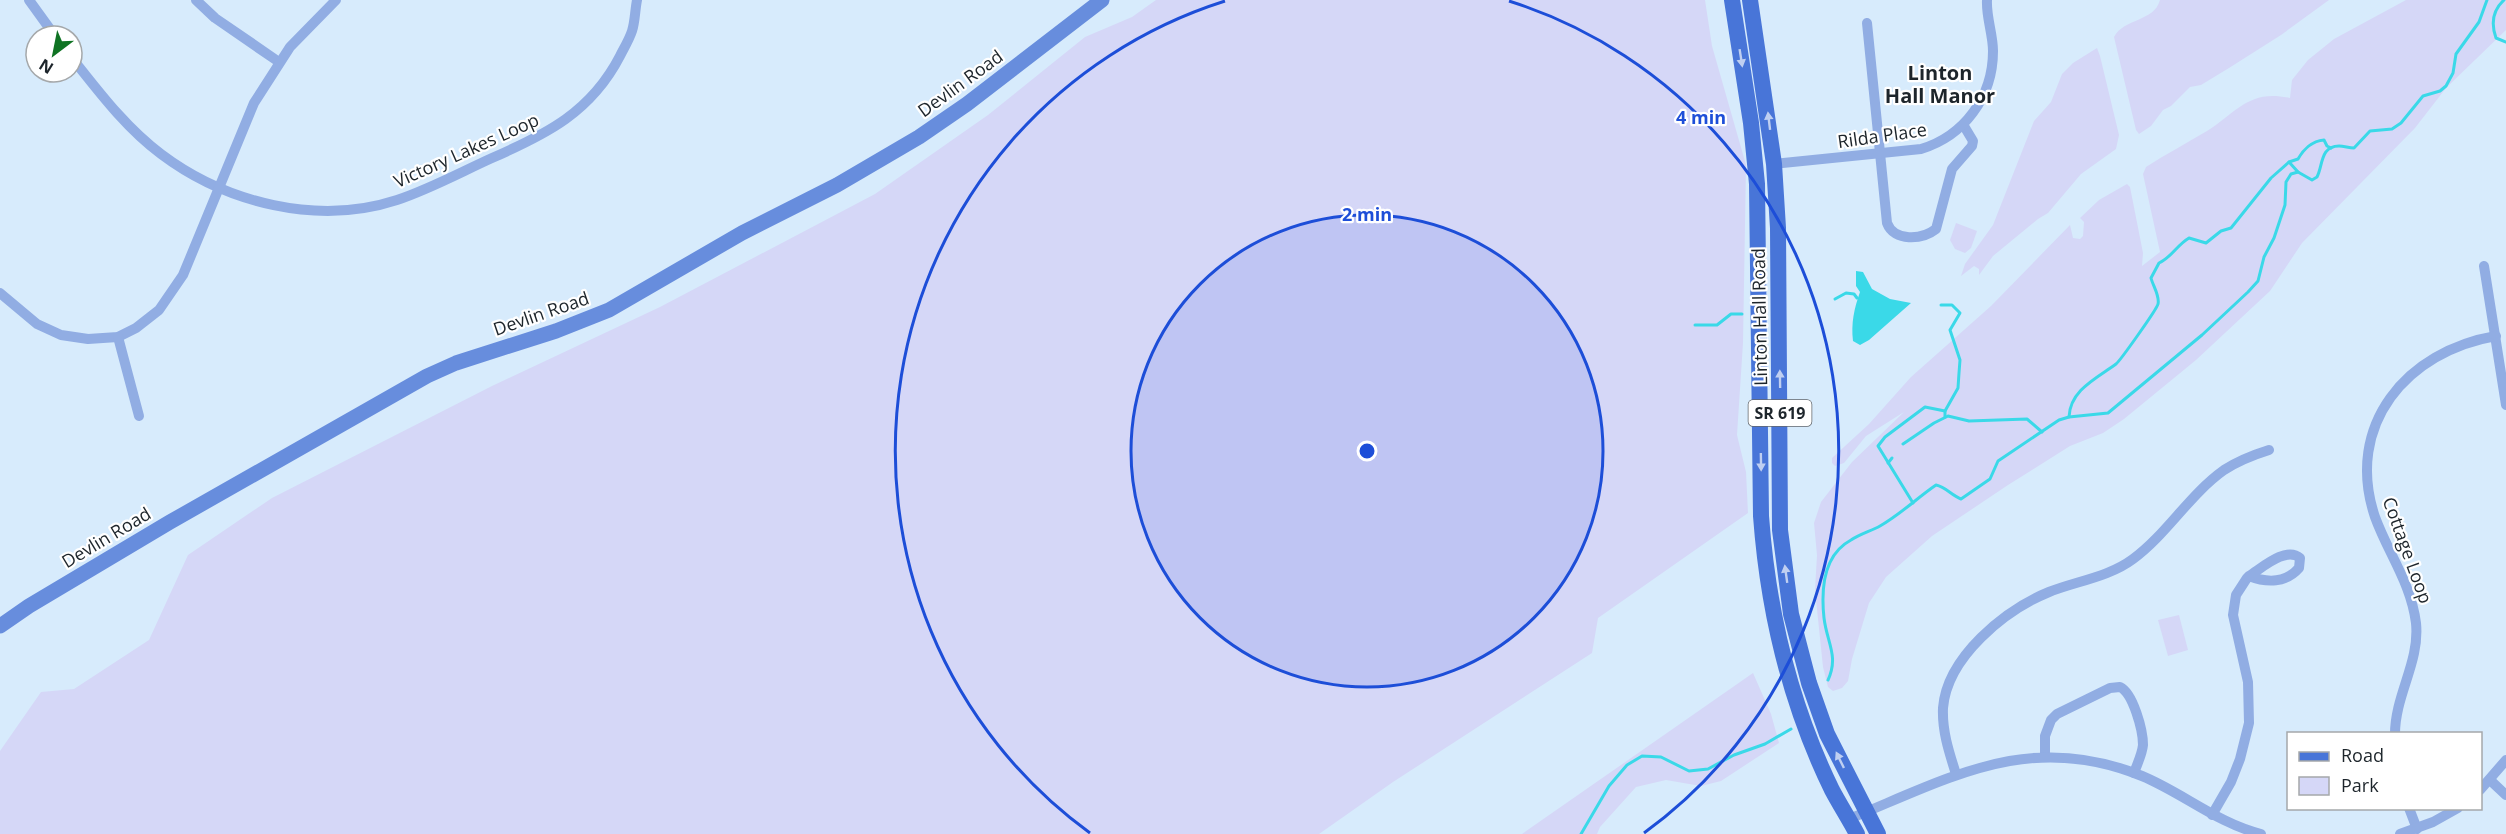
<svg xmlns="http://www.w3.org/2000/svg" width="2506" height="834" viewBox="0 0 2506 834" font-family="'Open Sans',sans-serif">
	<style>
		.green { fill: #d5d7f7 }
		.water { fill: #3ad9e8 }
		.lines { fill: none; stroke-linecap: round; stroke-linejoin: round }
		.stream { stroke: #3ad9e8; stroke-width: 3 }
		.street { stroke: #91ade3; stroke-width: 10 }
		.secondary { stroke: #678ddd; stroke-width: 15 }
		.primary { stroke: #4875d8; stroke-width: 16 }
		.oneway { fill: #bfcff1 }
		.ring { fill: none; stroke: #1d4ed8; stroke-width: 3 }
		.labels { text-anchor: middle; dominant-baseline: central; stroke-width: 4.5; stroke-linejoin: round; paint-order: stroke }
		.shield { fill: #fff; stroke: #61666b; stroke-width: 1.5 }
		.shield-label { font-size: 16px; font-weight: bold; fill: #1d252b }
		.street-label { font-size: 18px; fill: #1d252b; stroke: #fff }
		.neighbourhood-label { font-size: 20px; font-weight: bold; fill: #1d252b; stroke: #fff }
		.centre { fill: #1d4ed8; stroke: #fff; stroke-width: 3 }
		.ring-label { font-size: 18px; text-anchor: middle; font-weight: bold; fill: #1d4ed8; stroke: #fff; stroke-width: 4.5; stroke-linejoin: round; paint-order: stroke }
	</style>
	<rect width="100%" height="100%" fill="#d7ebfc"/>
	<g class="green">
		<polygon points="1156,0 1705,0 1712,46 1746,165 1743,343 1737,435 1746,472 1748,513 1598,618 1592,653 1393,782 1319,834 0,834 0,751 41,692 74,689 149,640 188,555 272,498 492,386 660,307 875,194 988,115 1085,37 1132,17"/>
		<path d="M2160 0H2329L2281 35 2229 68 2201 85 2190 87 2171 106 2163 110 2151 126 2139 134 2136 130 2114 37C2124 18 2154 22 2160 0Z"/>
		<path d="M2406 0H2506V30L2446 88 2415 128 2302 243 2270 291 2196 360 2124 419 2103 433 2070 446 2008 485 1932 536 1886 577 1869 603 1852 659 1848 681 1842 688 1833 691 1828 687 1823 667 1815 590 1817 555 1814 523 1821 502 1852 462 1904 412 1866 436 1844 463 1835 466 1832 463V458L1869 424 1911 377 1991 306 2070 225 2073 238 2080 239 2083 236 2084 222 2080 218 2099 200 2127 184 2130 187 2143 253 2142 266 2160 252 2143 174 2146 167C2166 154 2187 143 2207 131 2237 112 2249 89 2290 98L2292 80 2308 60 2334 39Z"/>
		<polygon points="2097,48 2100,56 2119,135 2116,149 2081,174 2048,213 2038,219 1993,256 1979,275 1979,269 1974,266 1961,276 1965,264 1993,225 2034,121 2051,102 2062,74 2073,63"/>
		<polygon points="1956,223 1977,231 1971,248 1965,253 1955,249 1950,240"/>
		<polygon points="2179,615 2188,650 2168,656 2158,620"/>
		<polygon points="1753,673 1771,714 1779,743 1721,781 1701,786 1666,780 1636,787 1600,827 1597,834 1522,834"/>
	</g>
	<path class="water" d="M1856 271 1863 272 1872 289 1890 299 1911 303 1869 340 1860 345 1853 341C1851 323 1854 309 1860 292L1856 286Z"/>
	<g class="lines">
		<g class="stream">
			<path d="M2504 0C2492 11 2491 24 2496 38L2506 42"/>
			<path d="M2289 162 2298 159C2303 150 2312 141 2324 140L2327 146 2331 148"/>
			<polyline points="1835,299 1846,293 1854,294 1857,298"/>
			<polyline points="1941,305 1952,305 1960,313 1950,330 1960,360 1959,373 1958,388 1945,411 1945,417"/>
			<polyline points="1695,325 1717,325 1731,314 1742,314"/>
			<path d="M2069 417C2070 390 2097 378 2116 364 2120 361 2157 309 2158 304 2160 296 2153 286 2151 278L2159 263C2172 257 2177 245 2189 238L2206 243 2221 231 2231 228 2271 178 2289 162 2298 172"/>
			<polyline points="1903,444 1934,423 1948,416 1969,421 2027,419 2042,432"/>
			<polyline points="1888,463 1892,458"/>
			<polyline points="1913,503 1878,446 1885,437 1925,407 1945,411"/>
			<path d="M1828 680C1839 656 1827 643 1824 618 1821 590 1823 555 1851 540 1860 534 1871 531 1880 526 1901 514 1917 498 1936 485 1946 487 1951 495 1961 499L1990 479 1998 461 2059 420 2069 417 2108 413 2202 335 2248 292 2258 281 2264 257 2274 238 2285 205 2286 182 2291 174 2298 172 2312 180 2317 177C2323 166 2320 146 2339 146 2344 146 2349 148 2354 148L2370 131 2392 129 2401 123 2423 96 2440 91 2446 86 2453 73 2456 54 2479 22 2487 0"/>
			<polyline points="1581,834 1609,786 1627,765 1642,756 1661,757 1689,771 1708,769 1734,755 1765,744 1791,729"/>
		</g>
		<g class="street">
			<polyline points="29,0 55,36"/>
			<polyline points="196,0 215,18 279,62"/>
			<path d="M1867 23 1887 223C1894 242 1922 240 1936 229L1952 169 1972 146 1973 141 1964 126"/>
			<path d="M72 58C99 92 126 128 161 154 226 203 318 226 397 200 430 189 461 172 492 158 547 134 591 112 620 56 624 48 629 40 632 31 635 22 635 10 637 0"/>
			<path d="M1774 164 1921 149C1964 136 1993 97 1993 51 1993 34 1986 17 1987 0"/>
			<polyline points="2484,266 2506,405"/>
			<polyline points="0,293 37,324 61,335 88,339 118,337 136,328 159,310 183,275 254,103 290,47 336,0"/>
			<polyline points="118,337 139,416"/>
			<path d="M2395 734C2395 695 2420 662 2416 623 2411 583 2388 553 2375 517 2344 425 2407 351 2496 336"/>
			<path d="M2045 757V736L2051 720 2057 714 2110 688 2120 687C2133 693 2143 730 2143 745 2142 755 2137 764 2134 773"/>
			<path d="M1956 774C1949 752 1942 731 1943 708 1947 657 2005 610 2049 592 2077 581 2109 577 2133 559 2167 534 2189 495 2224 470 2238 461 2253 455 2269 450"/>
			<polyline points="2490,780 2506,795"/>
			<polyline points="2480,790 2506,760"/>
			<polyline points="2409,808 2417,829"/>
			<path d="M2212 815 2231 782 2240 759 2249 723 2248 682 2233 615 2236 595 2247 578 2249 576C2262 568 2286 546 2300 558L2299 568C2286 583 2267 583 2249 576"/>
			<path d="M1849 819C1950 778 2030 730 2142 776 2183 793 2217 823 2261 834"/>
			<polyline points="2400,834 2433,822 2458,808"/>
		</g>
		<polyline class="secondary" points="0,626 29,606 170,522 427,376 456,363 556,331 609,310 742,233 837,185 919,137 967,104 1102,0"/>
		<g class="primary">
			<path d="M1732 0 1751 123 1757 184 1761 516C1768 611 1790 704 1832 790 1840 805 1849 819 1857 834"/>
			<polyline points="1750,0 1774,164 1778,228 1780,530 1791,614 1809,683 1827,734 1878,834"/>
		</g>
	</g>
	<defs><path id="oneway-solid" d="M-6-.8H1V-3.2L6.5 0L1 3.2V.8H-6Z" transform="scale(1.5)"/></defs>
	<g class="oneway">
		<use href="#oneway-solid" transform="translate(1741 58) rotate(81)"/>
		<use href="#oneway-solid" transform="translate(1769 121) rotate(-97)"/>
		<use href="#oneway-solid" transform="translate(1780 379) rotate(-91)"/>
		<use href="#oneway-solid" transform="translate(1761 462) rotate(89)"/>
		<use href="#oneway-solid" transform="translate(1786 574) rotate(-98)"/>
		<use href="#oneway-solid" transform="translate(1840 760) rotate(-116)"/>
	</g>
	<circle cx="1367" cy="451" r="236" fill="#1d4ed8" fill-opacity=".12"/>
	<g class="ring">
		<circle cx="1367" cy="451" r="236"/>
		<path d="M1090 833A472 472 0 0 1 1225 1M1509 1A472 472 0 0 1 1644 833"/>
	</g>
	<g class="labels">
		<rect class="shield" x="1748.5" y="400" width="63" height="26" rx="4.5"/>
		<g class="shield-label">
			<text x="1780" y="413">SR 619</text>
		</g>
		<g class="street-label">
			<text transform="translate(960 83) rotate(-36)">Devlin Road</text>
			<text transform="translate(1882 135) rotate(-8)">Rilda Place</text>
			<text transform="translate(466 150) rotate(-24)">Victory Lakes Loop</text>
			<text transform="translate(541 313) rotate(-19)">Devlin Road</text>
			<text transform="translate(1759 317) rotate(-91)">Linton Hall Road</text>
			<text transform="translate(106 537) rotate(-31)">Devlin Road</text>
			<text transform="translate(2408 550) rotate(70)">Cottage Loop</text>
		</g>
		<g class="neighbourhood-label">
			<text x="1940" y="72">Linton<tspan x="1940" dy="23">Hall Manor</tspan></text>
		</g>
	</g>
	<circle cx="1367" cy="451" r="9" class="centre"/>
	<g class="ring-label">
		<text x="1701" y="124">4 min</text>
		<text x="1367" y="221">2 min</text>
	</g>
	<rect x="2287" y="732" width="195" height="78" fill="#ffffff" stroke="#a5a8aa" stroke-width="1.5"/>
	<rect x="2299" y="752" width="30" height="9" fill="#4875d8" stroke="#a5a8aa" stroke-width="1.5"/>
	<text x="2341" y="762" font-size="18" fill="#1d252b">Road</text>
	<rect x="2299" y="777" width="30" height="18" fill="#d5d7f7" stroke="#a5a8aa" stroke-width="1.5"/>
	<text x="2341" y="792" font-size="18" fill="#1d252b">Park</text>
	<g transform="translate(54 54) rotate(212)"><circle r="28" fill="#ffffff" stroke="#a5a8aa" stroke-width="1.5"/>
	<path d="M0-4.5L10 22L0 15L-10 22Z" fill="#0f7323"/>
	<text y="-9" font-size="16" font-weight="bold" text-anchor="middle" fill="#1d252b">N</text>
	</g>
</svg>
